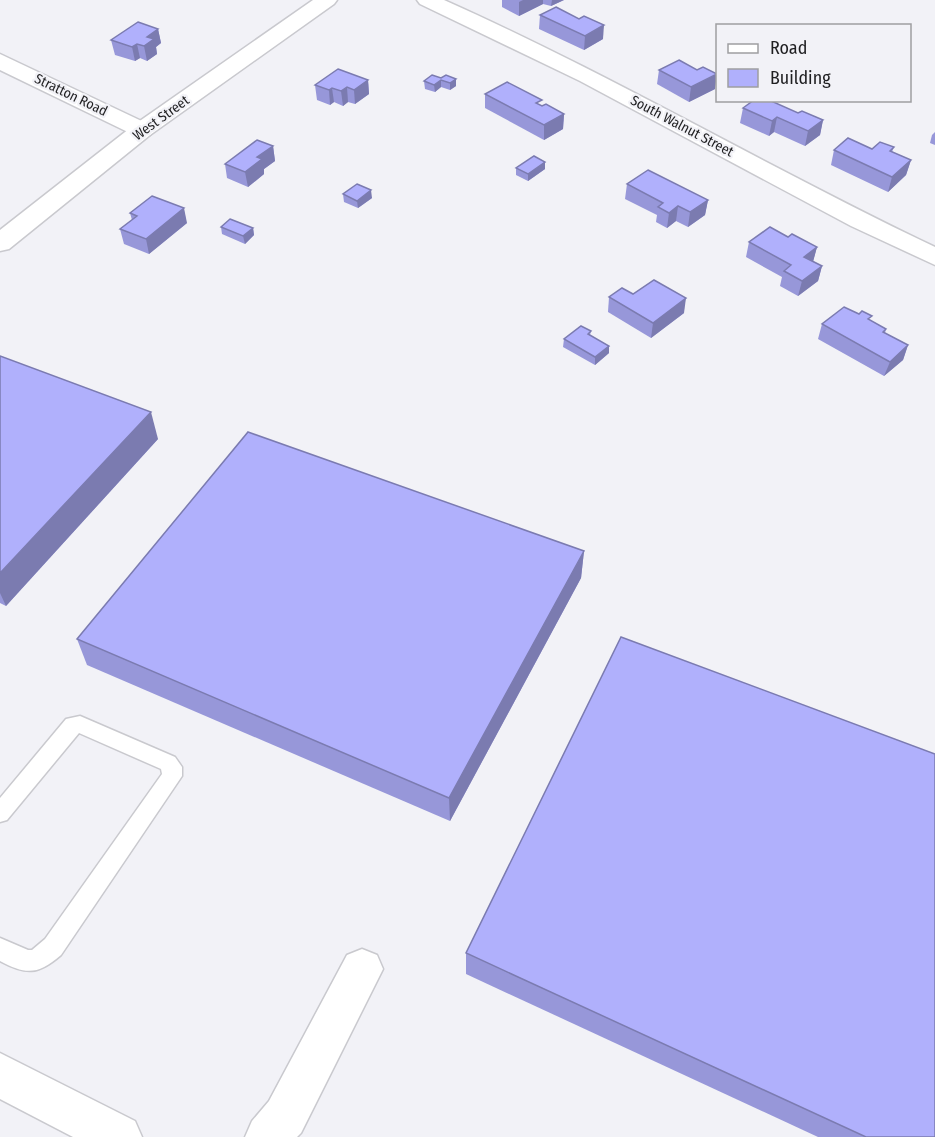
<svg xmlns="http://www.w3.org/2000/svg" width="935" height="1137" viewBox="0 0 935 1137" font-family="'Fira Sans Condensed',sans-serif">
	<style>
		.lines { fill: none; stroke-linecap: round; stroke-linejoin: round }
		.lane-casing { stroke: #c9c9ce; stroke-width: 3 }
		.street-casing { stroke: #c9c9ce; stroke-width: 3 }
		.secondary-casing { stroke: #c9c9ce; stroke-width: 3 }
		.lane { fill: #fff; fill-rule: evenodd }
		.street { fill: #fff; fill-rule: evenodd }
		.secondary { fill: #fff; fill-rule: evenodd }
		.wall { fill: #9797d9 }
		.shaded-wall { fill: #7b7bb0 }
		.building { fill: #b0b0fc; stroke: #7b7bb0; stroke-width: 1.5 }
		.labels { text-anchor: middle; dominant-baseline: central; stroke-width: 4.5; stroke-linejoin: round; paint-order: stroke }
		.far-street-label { font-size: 14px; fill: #1f1f21; stroke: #f2f2f7 }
	</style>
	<rect width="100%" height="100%" fill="#f2f2f7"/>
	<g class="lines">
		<defs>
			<path id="lane" d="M80 716 175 757 182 767V776L61 955C38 975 26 975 0 961V938L28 950H32L45 939 162 774 161 769 79 733 7 820 0 822V798L66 719Z"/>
			<g id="street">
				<path d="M417 0H444C612 75 769 168 935 247V265L851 226 580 81 420 4Z"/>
				<polygon points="0,54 150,125 154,130 150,135 142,137 134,135 0,70"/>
				<polygon points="362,949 377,955 383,969 301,1133 297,1137 245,1137 252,1121 269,1101 347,955"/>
				<polygon points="0,1053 135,1121 142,1137 73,1137 0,1099"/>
			</g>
			<polygon id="secondary" points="313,0 337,0 334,4 150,135 9,249 0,251 0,230 134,125"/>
		</defs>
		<use href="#lane" class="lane-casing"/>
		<use href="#street" class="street-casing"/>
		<use href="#secondary" class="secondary-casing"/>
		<use href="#lane" class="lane"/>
		<use href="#street" class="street"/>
		<use href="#secondary" class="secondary"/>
	</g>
	<g class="wall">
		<polygon points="502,0 564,0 551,6 543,4 519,16 502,7"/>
		<polygon points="540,15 603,39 584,50 539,29"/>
		<polygon points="158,29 161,43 156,47 157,54 147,61 140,58 135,61 115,55 111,40"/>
		<polygon points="659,70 715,89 689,102 657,84"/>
		<polygon points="441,78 456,79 456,86 450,90 441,87 435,92 425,89 424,81"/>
		<polygon points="368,80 369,94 355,104 348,102 343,106 334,102 330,105 317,100 315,85"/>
		<polygon points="485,94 542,106 564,114 563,129 544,140 485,108"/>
		<polygon points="743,108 798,113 823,120 820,135 805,146 774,132 769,136 740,123"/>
		<polygon points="935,132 935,145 930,143 932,135"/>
		<polygon points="273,146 275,161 264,169 264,174 248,187 227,178 225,164"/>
		<polygon points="894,147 892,152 911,160 906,175 888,192 831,165 834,150"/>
		<polygon points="516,168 545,169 528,181 516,175"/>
		<polygon points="627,184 708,200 705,215 688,227 676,221 667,228 656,222 657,215 625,199"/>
		<polygon points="343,194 372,198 358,208 344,202"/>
		<polygon points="130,213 187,223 149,254 124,244 120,229 132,220"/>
		<polygon points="221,227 253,228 254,235 245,244 222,234"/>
		<polygon points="788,237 817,247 813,261 822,266 818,281 798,296 780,286 782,277 746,257 749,242"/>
		<polygon points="633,294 684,313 651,338 608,312 609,297"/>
		<polygon points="871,321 886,329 885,333 908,345 903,360 884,376 818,339 822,324"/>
		<polygon points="591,331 590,335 609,353 595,365 563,347 564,339"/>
		<polygon points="0,356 158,439 6,606 0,603"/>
		<polygon points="584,551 581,578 450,821 87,665 77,639"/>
		<polygon points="466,953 935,1137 818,1137 466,974"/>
	</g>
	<g class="shaded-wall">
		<polygon points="523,0 543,0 543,4 519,16 519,2"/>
		<polygon points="552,0 564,0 551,6"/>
		<polygon points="604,25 603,39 584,50 585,36"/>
		<polygon points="158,29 161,43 156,47 157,54 147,61 144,46 147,37"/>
		<polygon points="137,44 140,58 135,61 132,47"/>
		<polygon points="717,74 715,89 689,102 691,87"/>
		<polygon points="456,79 456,86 450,90 450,83"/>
		<polygon points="368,80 369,94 355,104 354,90"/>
		<polygon points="441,80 441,87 435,92 434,85"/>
		<polygon points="347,87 348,102 343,106 341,91"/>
		<polygon points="332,88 334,102 330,105 329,90"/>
		<polygon points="564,114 563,129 544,140 544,125"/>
		<polygon points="777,117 774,132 769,136 772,121"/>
		<polygon points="823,120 820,135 805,146 808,131"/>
		<polygon points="273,146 275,161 264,169 264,174 248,187 245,172 257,157"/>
		<polygon points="911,160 906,175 888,192 892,177"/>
		<polygon points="545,162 545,169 528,181 528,174"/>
		<polygon points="371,190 372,198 358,208 357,201"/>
		<polygon points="708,200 705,215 688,227 690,212"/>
		<polygon points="678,206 676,221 667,228 669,213"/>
		<polygon points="184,208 187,223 149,254 146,239"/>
		<polygon points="253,228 254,235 245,244 243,236"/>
		<polygon points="817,247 813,262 804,257"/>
		<polygon points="822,266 818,281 798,296 802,281"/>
		<polygon points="686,298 684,313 651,338 653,323"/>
		<polygon points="908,345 903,360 884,376 890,362"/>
		<polygon points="609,346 609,353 595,365 595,357"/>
		<polygon points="151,412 158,439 6,606 0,593 0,573"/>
		<polygon points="584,551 581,578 450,821 449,798"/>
	</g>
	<g class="building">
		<polygon points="556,7 579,19 584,16 604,25 585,36 540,15"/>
		<polygon points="138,22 158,29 147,37 154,39 144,46 137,44 132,47 111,40"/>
		<polygon points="679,60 697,70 703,67 717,74 691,87 659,70"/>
		<polygon points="338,69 368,80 354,90 347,87 341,91 332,88 329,90 315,85"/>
		<polygon points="432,75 441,78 446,75 456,79 450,83 441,80 434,85 424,81"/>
		<polygon points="507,82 542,100 536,103 542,106 546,104 564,114 544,125 485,94"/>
		<polygon points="754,100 769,100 798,113 802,111 823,120 808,131 777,117 772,121 743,108"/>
		<polygon points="848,138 872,149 880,142 894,147 890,151 911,160 892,177 834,150"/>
		<polygon points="257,140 273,146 257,157 262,159 245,172 225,164"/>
		<polygon points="534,156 545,162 528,174 516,168"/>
		<polygon points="648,170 708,200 690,212 678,206 669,213 658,207 663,203 627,184"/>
		<polygon points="357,184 371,190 357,201 343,194"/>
		<polygon points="152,196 184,208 146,239 120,229 137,216 130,213"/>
		<polygon points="230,219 253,228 243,236 221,227"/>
		<polygon points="770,227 788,237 792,234 817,247 804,257 822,266 802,281 784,271 791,265 749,242"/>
		<polygon points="654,280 686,298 653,323 609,297 622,288 633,294"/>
		<polygon points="844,307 859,314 862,311 872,316 868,319 886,329 883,332 908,345 890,362 822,324"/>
		<polygon points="581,326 591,331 588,334 609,346 595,357 564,339"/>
		<polygon points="0,356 151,412 0,573"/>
		<polygon points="248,432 584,551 449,798 77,639"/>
		<polygon points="621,637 935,754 935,1137 866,1137 466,953"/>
	</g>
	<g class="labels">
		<g class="far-street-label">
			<text transform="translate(71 95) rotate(26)">Stratton Road</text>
			<text transform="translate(161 118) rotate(-36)">West Street</text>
			<text transform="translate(682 126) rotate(28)">South Walnut Street</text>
		</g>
	</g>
	<rect x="716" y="24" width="195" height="78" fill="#f2f2f7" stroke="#9e9ea1" stroke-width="1.5"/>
	<rect x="728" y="44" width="30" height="9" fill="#ffffff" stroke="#9e9ea1" stroke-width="1.5"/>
	<text x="770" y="54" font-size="18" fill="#1f1f21">Road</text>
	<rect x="728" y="69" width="30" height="18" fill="#b0b0fc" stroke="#9e9ea1" stroke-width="1.5"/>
	<text x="770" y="84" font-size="18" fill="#1f1f21">Building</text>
</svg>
